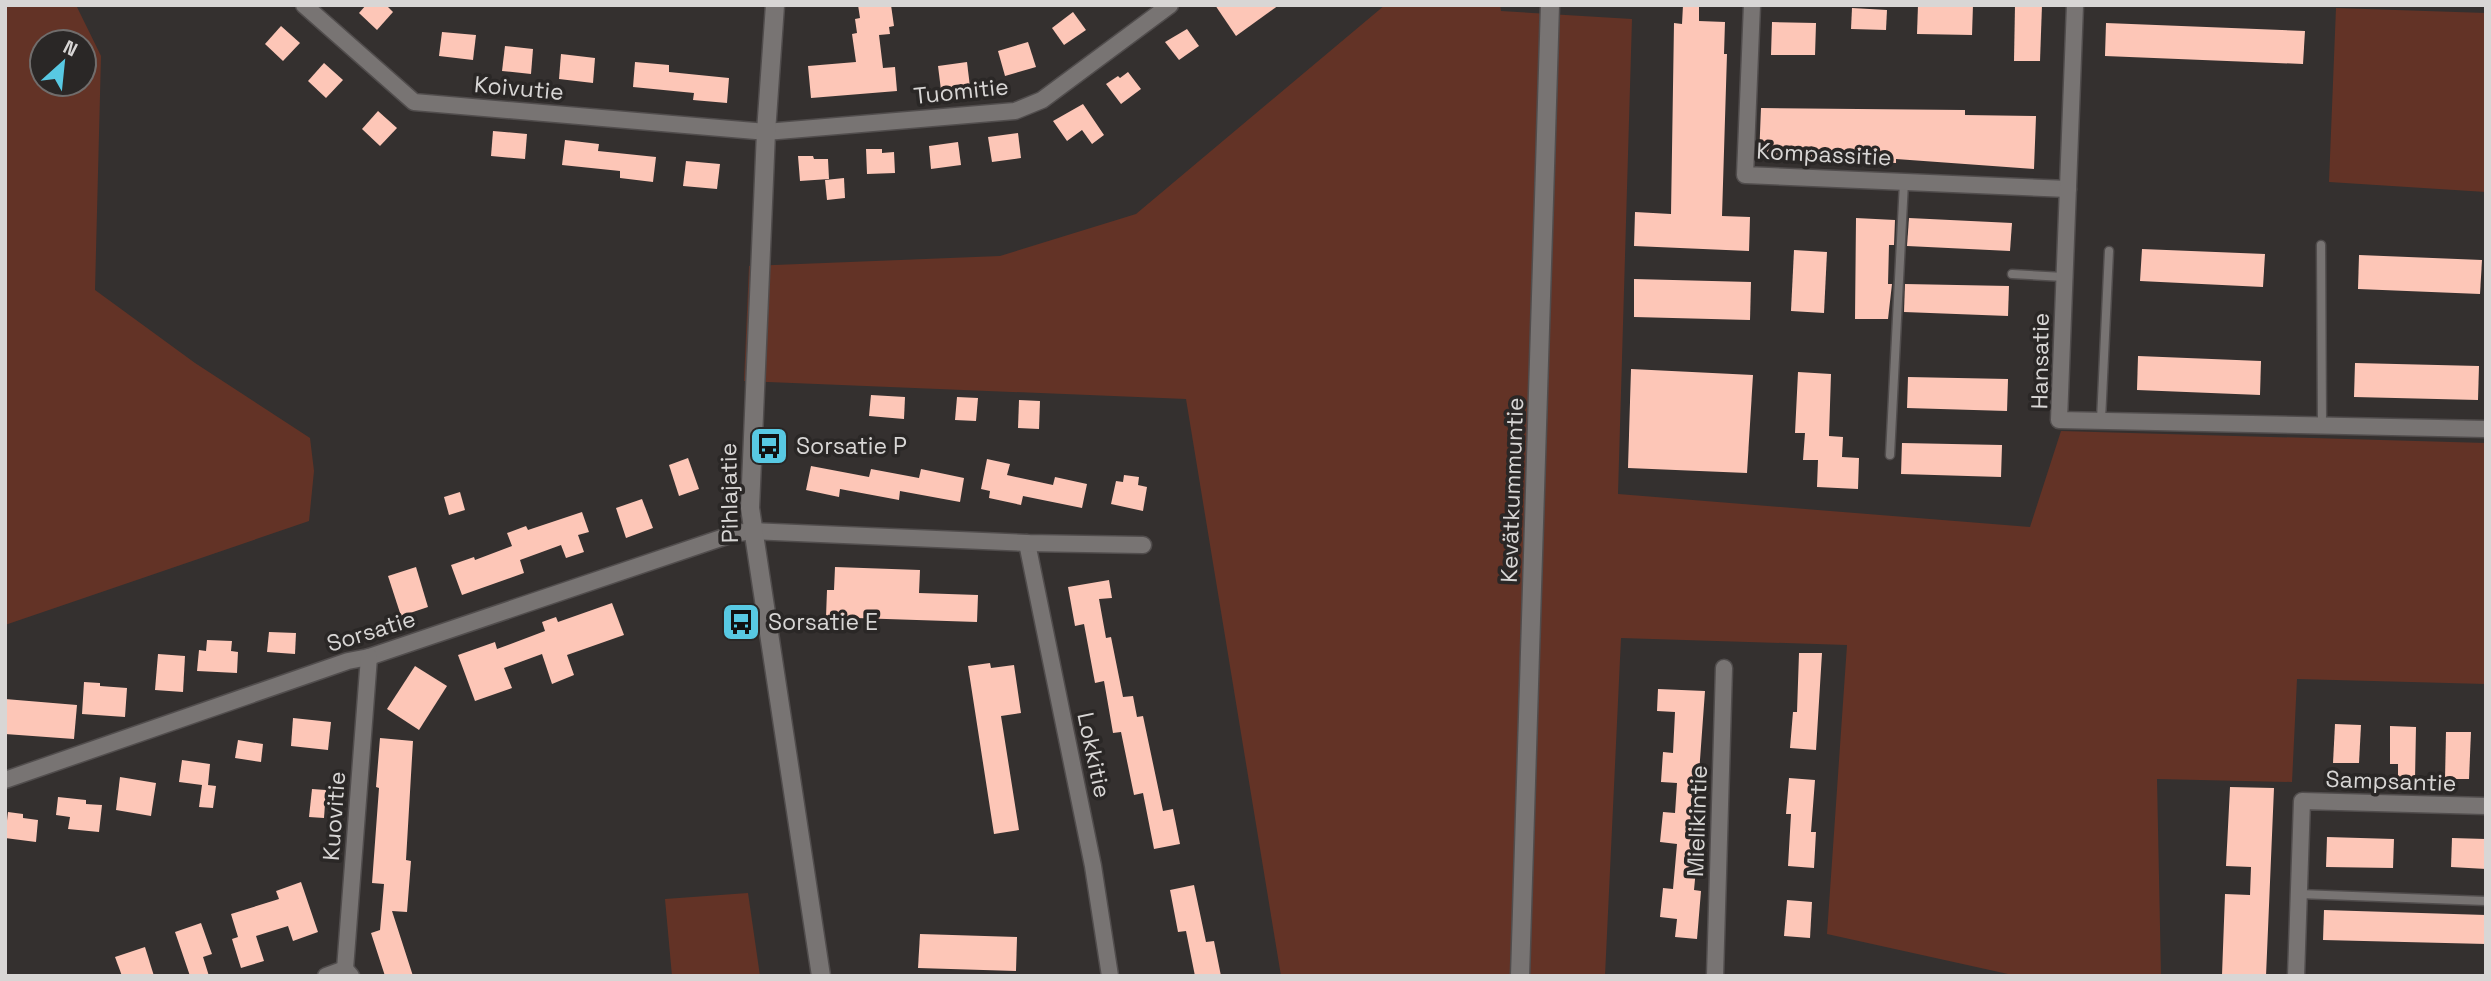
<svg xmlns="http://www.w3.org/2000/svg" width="2491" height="981" viewBox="0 0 2491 981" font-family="'Space Grotesk',sans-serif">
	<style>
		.green { fill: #633326; fill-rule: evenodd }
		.building { fill: #fdc6b7 }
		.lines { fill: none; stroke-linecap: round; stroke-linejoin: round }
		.lane-casing { stroke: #514d4d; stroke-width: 11 }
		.street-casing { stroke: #514d4d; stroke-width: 19 }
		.secondary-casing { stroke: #514d4d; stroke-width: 21 }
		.lane { stroke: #787473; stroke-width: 8 }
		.street { stroke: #787473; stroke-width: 16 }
		.secondary { stroke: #787473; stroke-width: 18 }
		.labels { text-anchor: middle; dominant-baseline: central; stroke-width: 7; stroke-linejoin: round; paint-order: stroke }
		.street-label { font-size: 23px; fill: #d8d6d5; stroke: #2a2726 }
		.poi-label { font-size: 23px; fill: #d8d6d5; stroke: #2a2726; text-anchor: start }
	</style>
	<rect width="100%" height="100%" fill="#34302f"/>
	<g class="green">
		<path d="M5 5H76L101 56 95 290 195 363 310 438 314 471 309 521 5 625ZM42 42H84V84H42Z"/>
		<polygon points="1385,5 1500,5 1501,11 1632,19 1618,494 2030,527 2061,431 2486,443 2486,684 2297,679 2292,782 2157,779 2161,976 2017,976 1827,934 1847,645 1621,638 1605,976 1281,976 1186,399 744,381 749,266 1000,256 1136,214"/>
		<polygon points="2336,8 2486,13 2486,192 2329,182"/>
		<polygon points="748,893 760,976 672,976 665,899"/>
	</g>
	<g class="building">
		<polygon points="366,5 386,5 393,12 377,30 359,13"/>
		<polygon points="858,5 891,5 894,26 889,27 890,34 879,35 883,68 895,67 897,91 811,98 808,66 856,62 852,34 857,33 855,19 860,18"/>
		<polygon points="1215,5 1279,5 1236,36"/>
		<polygon points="1683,5 1699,5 1699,21 1725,22 1724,54 1727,54 1722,216 1750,217 1749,251 1634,246 1635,212 1671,214 1674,23 1682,24"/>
		<polygon points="1918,5 1973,5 1972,35 1917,34"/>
		<polygon points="2015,5 2042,5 2040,61 2014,61"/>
		<polygon points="1852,8 1887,10 1886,30 1851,29"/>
		<polygon points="1073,12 1086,30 1064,45 1052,28"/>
		<polygon points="1772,22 1816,23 1815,55 1771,55"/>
		<polygon points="2106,23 2305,31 2303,64 2105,56"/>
		<polygon points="281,26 300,43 283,61 265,44"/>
		<polygon points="1187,29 1199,46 1179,60 1165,42"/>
		<polygon points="442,32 476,35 473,60 439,56"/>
		<polygon points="1028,42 1036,67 1005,76 998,51"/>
		<polygon points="505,46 533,49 531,74 502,71"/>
		<polygon points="561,54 595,58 593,83 559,79"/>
		<polygon points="635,62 669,65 669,72 729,78 727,103 693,100 694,93 633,87"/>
		<polygon points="967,62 970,87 941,90 938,66"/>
		<polygon points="324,63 343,80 326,98 308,81"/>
		<polygon points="1128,72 1141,89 1121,104 1106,84 1118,76 1120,78"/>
		<polygon points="1083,104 1104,135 1092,144 1082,130 1067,141 1053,121"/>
		<polygon points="1761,108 1965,110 1965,115 2036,116 2034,169 1896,159 1896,163 1759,158"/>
		<polygon points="378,111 397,128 380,146 362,129"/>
		<polygon points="493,131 527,134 525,159 491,156"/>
		<polygon points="1018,133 1021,158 992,162 988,137"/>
		<polygon points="565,140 599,144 598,151 656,157 653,182 620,178 620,171 562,165"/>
		<polygon points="958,142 961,165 931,169 929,146"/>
		<polygon points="866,149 882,149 882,153 894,152 895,173 867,174"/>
		<polygon points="798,156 813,156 814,159 828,159 829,179 800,181"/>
		<polygon points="686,161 720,164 717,189 683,186"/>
		<polygon points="844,178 845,198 827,200 825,180"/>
		<polygon points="1856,218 1895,220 1894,245 1889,245 1888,284 1892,284 1888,319 1855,319"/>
		<polygon points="1909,218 2012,223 2010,251 1907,246"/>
		<polygon points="2142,249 2265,254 2263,287 2140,281"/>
		<polygon points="1794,250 1827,252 1824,313 1791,311"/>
		<polygon points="2359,255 2482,260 2480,294 2358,289"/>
		<polygon points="1634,279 1751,282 1750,320 1634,317"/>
		<polygon points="1905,284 2009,286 2008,316 1904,312"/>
		<polygon points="2138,356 2261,361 2260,395 2137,390"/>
		<polygon points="2355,363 2479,366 2478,400 2354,397"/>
		<polygon points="1631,369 1753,375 1747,473 1628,468"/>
		<polygon points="1798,372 1831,374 1829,436 1843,437 1842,457 1859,458 1858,489 1817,487 1818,460 1803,460 1805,433 1795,433"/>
		<polygon points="1908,377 2008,379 2007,411 1907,408"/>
		<polygon points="871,395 905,397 904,419 869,416"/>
		<polygon points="957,397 978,398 976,421 955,420"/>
		<polygon points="1019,400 1040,401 1039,429 1018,428"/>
		<polygon points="1902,443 2002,445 2001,477 1901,474"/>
		<polygon points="688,458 699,489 679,496 669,465"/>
		<polygon points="987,459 1010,464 1007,475 1053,485 1055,477 1087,484 1082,508 1023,496 1021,505 989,498 990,491 981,489"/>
		<polygon points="811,466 869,477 871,469 919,478 921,469 964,478 960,502 900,491 899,500 840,489 839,497 806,490"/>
		<polygon points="1124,475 1139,477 1138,485 1147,487 1143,511 1111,504 1116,481 1123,482"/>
		<polygon points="460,492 465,510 449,515 444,497"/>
		<polygon points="642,499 653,528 626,538 616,508"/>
		<polygon points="582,512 589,532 578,535 584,552 566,558 561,545 520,560 524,573 462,595 451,565 474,557 475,560 512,546 507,533 526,526 528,530"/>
		<polygon points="416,567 428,607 401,616 388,576"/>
		<polygon points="835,567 920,570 919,593 978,595 977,622 826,617 827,590 834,590"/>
		<polygon points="1109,580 1112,598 1099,599 1106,638 1111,637 1123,697 1133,696 1137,717 1143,716 1163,811 1173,809 1180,844 1154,849 1143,793 1134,795 1121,732 1113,733 1104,681 1095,683 1084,624 1075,626 1068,587"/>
		<polygon points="612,603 624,635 567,655 574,675 552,684 542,654 504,668 512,688 475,701 458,655 495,642 497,649 545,631 542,622 556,617 558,622"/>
		<polygon points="269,632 296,633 295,654 267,652"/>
		<polygon points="207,640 232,641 231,651 238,652 237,673 197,671 199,650 206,651"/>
		<polygon points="1799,653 1822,653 1816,750 1790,748 1793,712 1797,712"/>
		<polygon points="158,654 185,656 183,692 155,690"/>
		<polygon points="990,663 991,668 1014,665 1021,713 1001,716 1019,830 994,834 968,666"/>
		<polygon points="415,666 447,686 419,730 387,709"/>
		<polygon points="84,682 100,683 100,686 127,688 125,717 82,714"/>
		<polygon points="1658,689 1705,691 1696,815 1701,816 1694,890 1701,891 1697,939 1675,937 1677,919 1660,917 1663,888 1673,889 1677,844 1660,842 1663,812 1675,813 1677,783 1661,782 1663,752 1673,753 1675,712 1657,711"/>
		<polygon points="5,699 77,705 74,739 5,734"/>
		<polygon points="293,718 331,722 328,750 291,746"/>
		<polygon points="2335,724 2361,725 2359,763 2333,763"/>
		<polygon points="2390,726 2416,727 2415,779 2398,778 2398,764 2390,764"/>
		<polygon points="2446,732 2471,732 2469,779 2445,779"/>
		<polygon points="380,738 413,741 406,860 411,861 407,912 392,911 413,976 385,976 371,933 380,930 384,884 372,883 379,788 376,787"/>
		<polygon points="238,740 263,744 261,762 235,758"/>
		<polygon points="182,760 210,764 208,785 216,786 213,808 199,807 202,785 179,782"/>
		<polygon points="120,777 156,783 151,816 116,810"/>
		<polygon points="1789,778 1815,780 1811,832 1816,832 1814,868 1788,866 1791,814 1786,814"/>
		<polygon points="2230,787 2274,788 2266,976 2222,975 2225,894 2250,895 2251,867 2226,866"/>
		<polygon points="312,789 326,790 324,818 309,817"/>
		<polygon points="58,797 86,800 86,804 102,805 99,832 68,829 70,817 56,815"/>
		<polygon points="8,812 23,814 23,818 38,820 36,842 5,838"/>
		<polygon points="2327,837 2394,839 2393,868 2326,867"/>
		<polygon points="2452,838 2486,839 2486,869 2451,867"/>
		<polygon points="301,882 318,932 293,941 288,926 256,936 264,961 241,968 232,939 238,937 231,914 279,899 276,891"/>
		<polygon points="1194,885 1206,942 1214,941 1221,976 1195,976 1186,931 1178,932 1170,890"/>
		<polygon points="1787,900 1812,902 1810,938 1784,936"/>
		<polygon points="2324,910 2486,915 2486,944 2323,940"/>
		<polygon points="201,923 212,954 203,957 209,976 190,976 175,932"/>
		<polygon points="920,934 1017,937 1016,971 918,968"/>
		<polygon points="145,947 154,976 122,976 115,957"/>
	</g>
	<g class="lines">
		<defs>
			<g id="lane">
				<polyline points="2321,245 2322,425"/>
				<polyline points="2012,274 2064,277"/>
				<polyline points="2101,420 2109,251"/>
				<polyline points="1890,455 1904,182"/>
				<polyline points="2299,894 2486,901"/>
			</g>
			<g id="street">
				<polyline points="304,5 414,102 766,132 1015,111 1042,100 1170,5"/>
				<polyline points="1752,5 1745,175 2068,189"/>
				<polyline points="2075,5 2059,420 2486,429"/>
				<polyline points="1027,543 1093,866 1110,976"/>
				<polyline points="5,780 348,661 369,657 733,534 751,531 1027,543 1143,545"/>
				<polyline points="326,976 345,969"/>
				<polyline points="351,976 345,969 369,657"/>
				<polyline points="1715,976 1724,668"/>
				<polyline points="2296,976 2302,801 2486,806"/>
			</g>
			<g id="secondary">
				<polyline points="775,5 766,132 750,508 821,976"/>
				<polyline points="1520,976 1550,5"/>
			</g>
		</defs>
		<use href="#lane" class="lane-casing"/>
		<use href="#street" class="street-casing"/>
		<use href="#secondary" class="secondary-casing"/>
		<use href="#lane" class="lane"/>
		<use href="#street" class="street"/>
		<use href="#secondary" class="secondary"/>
	</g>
	<defs>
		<symbol id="bus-square" viewBox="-11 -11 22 22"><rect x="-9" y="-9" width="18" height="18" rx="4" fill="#58c9e3" stroke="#2a2726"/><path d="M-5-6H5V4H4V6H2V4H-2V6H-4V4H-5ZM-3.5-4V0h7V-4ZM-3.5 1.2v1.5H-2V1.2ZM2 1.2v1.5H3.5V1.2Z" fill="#111"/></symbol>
	</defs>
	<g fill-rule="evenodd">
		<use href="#bus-square" x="747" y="424" width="44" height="44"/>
		<use href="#bus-square" x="719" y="600" width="44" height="44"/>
	</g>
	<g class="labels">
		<g class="street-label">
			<text transform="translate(519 88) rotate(5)">Koivutie</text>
			<text transform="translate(961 91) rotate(-6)">Tuomitie</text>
			<text transform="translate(1824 154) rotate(3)">Kompassitie</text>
			<text transform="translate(2040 361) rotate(-89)">Hansatie</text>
			<text transform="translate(1512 490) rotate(-88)">Kevätkummuntie</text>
			<text transform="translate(729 493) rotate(-91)">Pihlajatie</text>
			<text transform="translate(371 631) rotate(-17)">Sorsatie</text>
			<text transform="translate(1094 755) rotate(78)">Lokkitie</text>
			<text transform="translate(2391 781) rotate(2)">Sampsantie</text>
			<text transform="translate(334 816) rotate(-86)">Kuovitie</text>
			<text transform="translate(1697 821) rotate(-88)">Mielikintie</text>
		</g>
		<g class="poi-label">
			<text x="796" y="446">Sorsatie P</text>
			<text x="768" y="622">Sorsatie E</text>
		</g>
	</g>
	<rect width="2491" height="981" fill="none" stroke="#d8d6d5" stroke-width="14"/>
	<g transform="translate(63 63) rotate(27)"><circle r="33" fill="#2a2726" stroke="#706d6c" stroke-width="2"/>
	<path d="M0-5L12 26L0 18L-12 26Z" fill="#58c9e3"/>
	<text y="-10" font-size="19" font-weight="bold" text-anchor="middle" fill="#d8d6d5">N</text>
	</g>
</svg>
